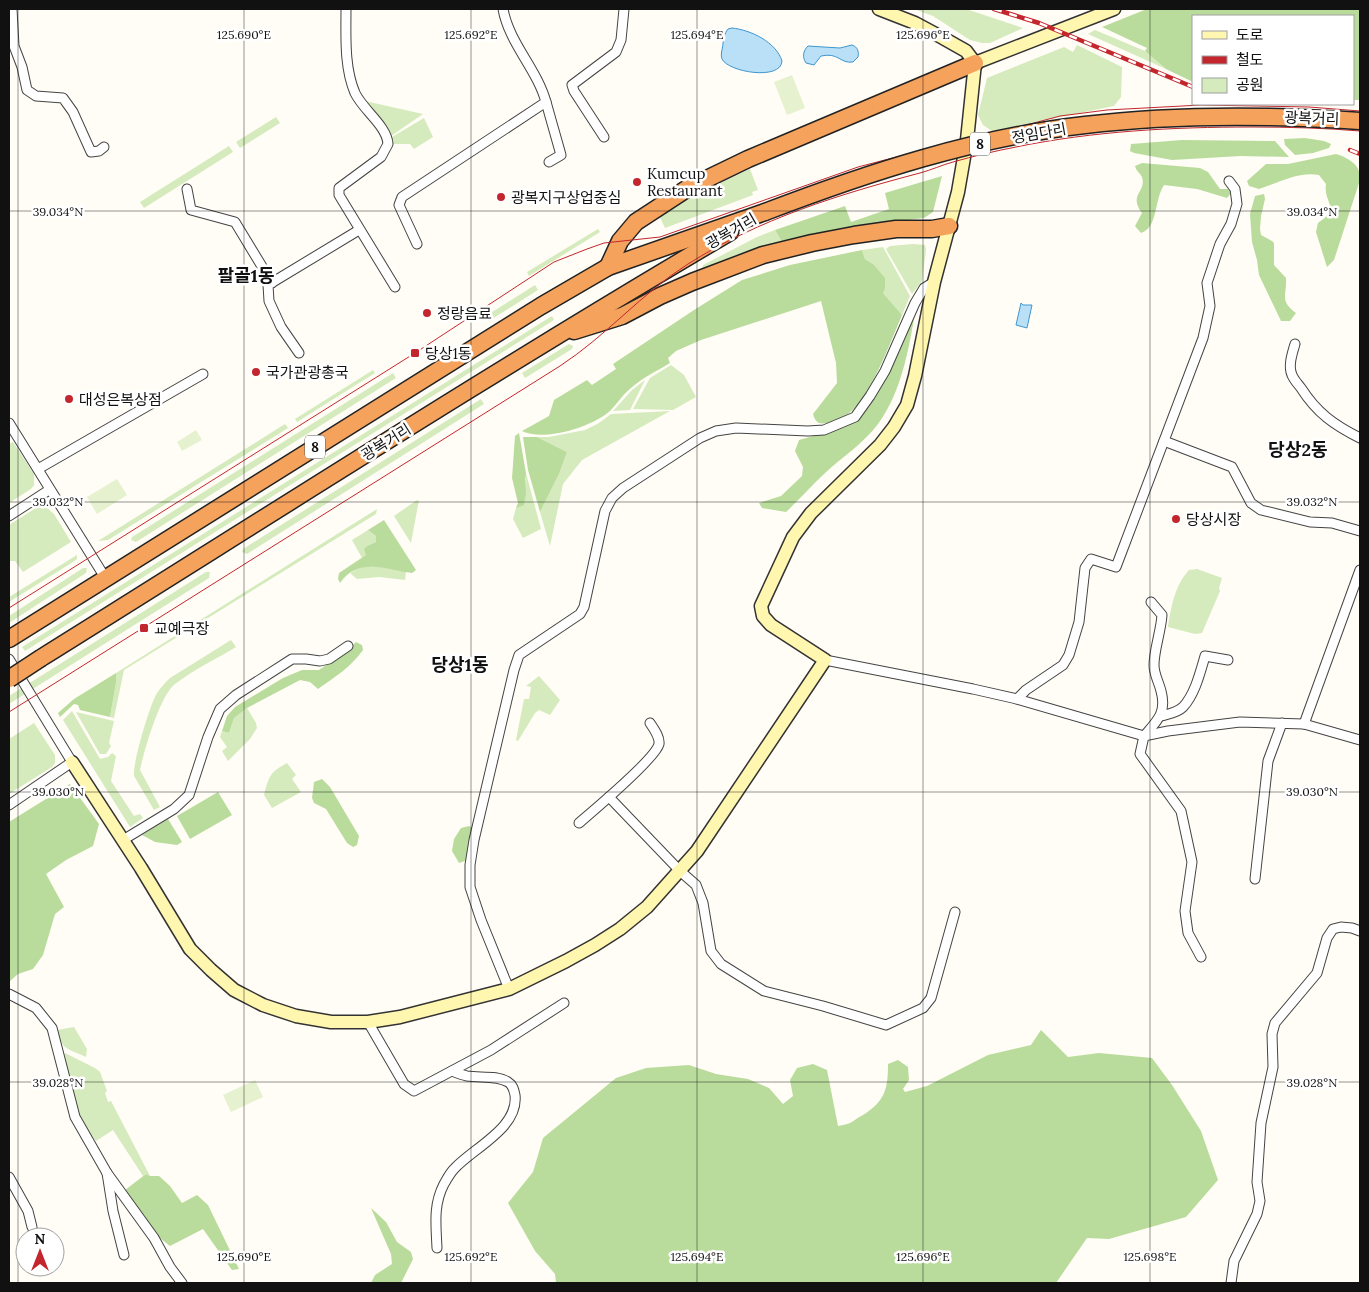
<svg xmlns="http://www.w3.org/2000/svg" width="1369" height="1292" viewBox="0 0 1369 1292" font-family="Lora,'Noto Sans KR',serif">
	<style>
		.green { fill: #d5ebbd }
		.forest { fill: #b9dc9c }
		.pitch { fill: #e6f2cf }
		.water { fill: #b9e0f7; stroke: #3f96cf }
		.lines { fill: none; stroke-linecap: round; stroke-linejoin: round }
		.street-casing { stroke: #444; stroke-width: 11 }
		.secondary-casing { stroke: #333; stroke-width: 15 }
		.highway-casing { stroke: #222; stroke-width: 19 }
		.street { stroke: #fff; stroke-width: 9 }
		.secondary { stroke: #fff6b0; stroke-width: 12 }
		.highway { stroke: #f5a25d; stroke-width: 16 }
		.tram { stroke: #c4262e; stroke-width: 1 }
		.rail-casing { stroke: #c4262e; stroke-width: 4.5 }
		.rail { stroke: #fff; stroke-width: 2.5; stroke-dasharray: 8; stroke-linecap: butt }
		.highway-bridge-casing { stroke: #222; stroke-width: 19; stroke-linecap: butt }
		.highway-bridge { stroke: #f5a25d; stroke-width: 16 }
		.ticks { fill: none; stroke: #111; stroke-width: 1; stroke-opacity: 0.45 }
		.poi-dot { fill: #c4262e; stroke: #fff; stroke-width: 2 }
		.labels { text-anchor: middle; dominant-baseline: central; stroke-width: 5; stroke-linejoin: round; paint-order: stroke }
		.shield { fill: #fff; stroke: #585858; stroke-width: 1 }
		.shield-label { font-size: 14px; font-weight: bold; fill: #111 }
		.street-label { font-size: 15px; fill: #111; stroke: #fff }
		.poi-label { font-size: 15px; fill: #111; stroke: #fff; text-anchor: start }
		.quarter-label { font-size: 18px; font-weight: bold; fill: #111; stroke: #fff }
		.ticks-label { font-size: 12px; text-anchor: middle; fill: #111; stroke: #fff; stroke-width: 5; stroke-linejoin: round; paint-order: stroke }
	</style>
	<rect width="100%" height="100%" fill="#fffdf5"/>
	<g class="green">
		<polygon points="914,9 966,9 1023,28 990,43 982,43 970,40 933,16"/>
		<polygon points="1095,30 1145,51 1166,69 1088,34"/>
		<polygon points="1077,45 1122,67 1121,97 1114,106 992,131 983,125 978,115 987,78 1064,47 1073,52"/>
		<polygon points="365,101 423,114 391,136 389,132"/>
		<polygon points="276,117 280,123 240,148 236,142"/>
		<polygon points="424,118 433,137 414,149 410,144 392,144 392,137"/>
		<polygon points="229,146 233,152 144,208 140,202"/>
		<polygon points="750,169 758,190 752,192 753,195 665,228 658,213"/>
		<polygon points="598,229 600,232 529,276 527,272"/>
		<polygon points="775,230 782,242 702,270 703,265 757,237"/>
		<polygon points="913,244 925,245 926,250 922,281 912,294 886,249 890,246"/>
		<polygon points="883,247 910,296 902,315 883,293 873,264 865,259 862,250"/>
		<polygon points="535,285 538,290 492,319 489,314"/>
		<polygon points="552,316 554,320 25,651 22,647"/>
		<polygon points="569,344 573,346 572,349 525,378 522,373"/>
		<polygon points="671,365 684,375 696,397 673,410 633,409 650,378"/>
		<polygon points="373,370 375,373 297,422 295,419"/>
		<polygon points="393,373 396,378 136,542 131,540 132,537"/>
		<polygon points="645,380 630,410 613,411 632,390"/>
		<polygon points="481,399 484,404 247,554 242,552 243,549"/>
		<polygon points="670,411 582,460 563,484 550,546 540,512 559,474 567,452 537,437 549,437 585,430 599,423 611,414"/>
		<polygon points="285,424 288,428 108,540 98,541"/>
		<polygon points="13,442 34,474 34,485 31,489 9,503 9,444"/>
		<path d="M526 473 541 529 523 538 513 519 516 508 524 504C526 494 524 484 526 473Z"/>
		<polygon points="417,500 419,501 418,505 411,543 394,516"/>
		<polygon points="39,506 46,507 54,514 71,542 23,572 15,561 9,561 9,525"/>
		<polygon points="377,509 376,514 124,670 114,718 110,717 116,683 116,673"/>
		<polygon points="368,530 376,536 376,542 367,546 366,555 362,558 352,540"/>
		<polygon points="77,555 77,559 73,562 9,602 9,597"/>
		<polygon points="362,566 392,568 406,572 405,580 379,577 357,579 350,573"/>
		<polygon points="83,568 87,568 86,573 9,623 9,616"/>
		<path d="M1197 569 1222 578 1219 588 1220 591 1202 633 1195 634 1168 627C1171 607 1175 585 1189 570Z"/>
		<polygon points="206,572 210,572 209,578 9,704 9,696"/>
		<path d="M231 640 236 647C216 659 193 670 175 684 160 695 144 751 140 770L160 807 154 810 134 776C132 765 150 704 157 693 161 687 165 683 170 678Z"/>
		<polygon points="539,676 560,700 550,715 539,710 535,713 518,741 516,740 524,699 529,699 531,687 526,686"/>
		<polygon points="247,708 256,723 257,728 250,739 228,761 222,751 227,747 220,737 222,731 229,733 234,718"/>
		<polygon points="72,711 100,759 108,757 112,753 116,756 111,781 134,816 140,814 143,818 130,827 63,720"/>
		<polygon points="76,712 114,721 109,743 111,746 106,754 100,754"/>
		<polygon points="34,723 55,755 55,763 52,767 9,794 9,739"/>
		<path d="M287 763 296 775 292 779 301 792 272 808 264 795C269 776 270 772 287 763Z"/>
		<path d="M74 1027 87 1049 86 1057C69 1049 61 1050 57 1030Z"/>
		<path d="M65 1053 95 1068 100 1072 107 1091 105 1093 108 1102 111 1101 150 1176 146 1174 143 1176 113 1130 96 1141C76 1118 70 1087 63 1058Z"/>
	</g>
	<g class="forest">
		<polygon points="1147,9 1360,9 1360,100 1353,100 1353,16 1193,16 1193,82 1166,69 1145,51 1147,48 1102,27"/>
		<polygon points="1305,138 1324,141 1331,144 1329,148 1313,153 1295,155 1285,145 1284,139"/>
		<polygon points="1182,140 1275,141 1289,157 1241,156 1172,160 1134,153 1130,151 1131,144"/>
		<path d="M1336 154C1344 156 1356 162 1359 171 1360 174 1359 180 1359 183L1334 260 1327 267 1316 232 1318 223C1342 207 1323 204 1326 184L1319 175C1299 171 1278 183 1259 189L1249 186 1247 181 1266 164H1288Z"/>
		<path d="M1142 163 1200 168 1208 172 1220 189H1228L1231 193 1227 198 1197 189 1164 185C1154 200 1158 228 1141 233L1135 226 1142 213C1128 194 1147 192 1142 177 1140 173 1136 171 1135 166Z"/>
		<polygon points="942,176 933,212 924,218 851,227 782,242 775,230 845,206 851,222 889,209 885,193"/>
		<path d="M1264 194 1265 199 1261 216 1260 229 1261 235 1272 241 1274 243V265L1286 278C1287 296 1279 300 1296 313L1290 321H1281L1259 275 1257 260 1252 242 1250 214 1255 196Z"/>
		<path d="M862 250 865 259 873 264 885 278V288L883 293 902 315C891 341 870 398 848 414 843 417 836 419 830 422 820 425 816 424 813 414L837 383 836 363 821 301 701 340 676 351 668 358 670 363C657 371 642 378 631 388 623 394 617 404 610 411 592 427 544 442 522 431L549 416 554 400 587 380 592 385 616 369 613 364 694 310 742 280 790 265Z"/>
		<path d="M913 311 915 312C909 349 901 393 878 424 863 444 842 457 824 474 811 486 799 500 786 512L762 508 759 503 781 496 802 476 803 467 795 451 799 440 839 429 854 421 863 413 892 367Z"/>
		<polygon points="519,433 526,473 525,480 526,493 524,505 516,508 518,503 512,478 515,436"/>
		<polygon points="523,437 537,437 567,452 559,474 540,512 528,470"/>
		<path d="M384 520 416 570 412 573C387 570 358 556 340 583L338 579 339 573 366 555 364 549 367 546 376 542V536L368 530Z"/>
		<path d="M356 642 362 645 363 650C351 667 335 677 318 689L310 682 300 680 247 708 234 718 229 733 222 731 227 716 235 707 283 678 302 670H319L348 650Z"/>
		<polygon points="116,673 116,683 110,717 80,710 78,705 74,704 60,717 58,713 74,699"/>
		<polygon points="322,779 330,787 359,836 357,845 353,847 347,843 326,809 314,803 312,798 314,782"/>
		<polygon points="70,784 99,824 93,846 66,860 46,874 64,907 55,914 43,955 33,969 18,974 9,982 9,822"/>
		<polygon points="218,792 232,815 190,839 177,816"/>
		<polygon points="168,819 182,842 177,845 155,842 142,835"/>
		<polygon points="469,826 474,829 468,855 465,861 459,863 452,851 454,839 461,828"/>
		<path d="M1041 1030 1068 1057 1099 1053 1152 1058 1172 1085 1201 1131 1218 1180 1186 1217 1109 1239 1087 1238 1056 1283H556L555 1274 535 1251 508 1203 533 1172 543 1138 616 1078 646 1068 689 1065 716 1074 748 1079 769 1088 783 1104 793 1096 790 1080 797 1068 813 1064 827 1070 838 1126C855 1123 850 1122 863 1115 885 1101 888 1089 888 1064L898 1060 908 1067 909 1080 903 1089 905 1092 927 1086 988 1055 1031 1045Z"/>
		<polygon points="146,1174 150,1176 159,1176 170,1186 182,1203 197,1195 208,1205 239,1269 232,1270 203,1229 170,1246 156,1235 125,1190"/>
		<polygon points="371,1208 386,1222 397,1242 411,1252 413,1259 401,1283 371,1283 375,1275 392,1264 391,1254"/>
	</g>
	<g class="pitch">
		<polygon points="792,75 805,108 787,115 774,82"/>
		<polygon points="196,430 202,440 182,451 177,442"/>
		<polygon points="117,479 127,495 97,514 87,497"/>
		<polygon points="255,1080 263,1097 231,1112 223,1095"/>
	</g>
	<g class="water">
		<path d="M732 28C751 30 776 42 782 61 781 81 728 72 722 59 720 54 723 48 723 43 724 38 724 34 728 29Z"/>
		<path d="M852 45C858 47 859 52 858 57L853 62C840 64 839 52 821 56L814 65 806 63C802 57 803 51 808 46L840 48Z"/>
		<polygon points="1021,303 1023,305 1032,305 1027,328 1016,325"/>
	</g>
	<g class="lines">
		<defs>
			<g id="street">
				<polyline points="12,9 14,46 22,67 27,90 36,96 63,98 73,112 91,152 99,151 104,147"/>
				<path d="M346 9C346 36 344 67 355 93 363 110 387 126 388 144L381 157 339 188V195L395 287"/>
				<polyline points="546,102 561,155 549,162"/>
				<polyline points="604,137 574,91 572,85 616,52 621,40 624,9"/>
				<polyline points="187,189 191,210 235,222 272,283"/>
				<path d="M417 244 399 205 402 197 546 102C537 69 509 43 503 9"/>
				<path d="M1295 344C1292 354 1288 366 1292 375 1294 380 1298 384 1301 388 1317 413 1334 425 1360 438"/>
				<polyline points="299,353 281,327 269,301 268,285 359,230"/>
				<polyline points="9,423 106,579"/>
				<polyline points="1164,441 1232,467 1251,503 1261,510 1310,522 1332,523 1360,531"/>
				<polyline points="38,469 203,374"/>
				<polyline points="9,516 49,490"/>
				<polyline points="9,659 72,762 9,805"/>
				<path d="M825 660 973 689 1017 699 1144 736C1157 721 1167 713 1161 691 1159 682 1154 675 1154 665 1154 650 1161 631 1162 615L1151 602"/>
				<polyline points="1017,699 1026,690 1063,665 1069,655 1079,622 1085,568 1091,559 1116,567 1203,338 1210,306 1207,283 1220,244 1231,224 1237,204 1235,189 1229,181"/>
				<path d="M1161 716C1168 714 1177 713 1183 707 1195 694 1200 673 1205 656L1228 660"/>
				<polyline points="1304,724 1360,570"/>
				<polyline points="609,797 680,871 696,885 703,903 711,951 721,964 764,991 823,1006 886,1025 923,1008 931,998 955,912"/>
				<path d="M579 823C593 811 656 758 659 744 660 737 654 729 650 723"/>
				<polyline points="123,840 174,809 189,795 208,737 220,709 236,695 292,659 306,659 320,661 329,659 348,646"/>
				<polyline points="1255,879 1268,761 1282,723"/>
				<polyline points="1201,957 1188,933 1185,911 1192,862 1181,811 1140,754 1144,736 1168,731 1240,722 1304,724 1360,740"/>
				<polyline points="509,989 481,920 470,887 470,865 474,840 514,670 519,655 580,614 584,607 605,511 612,498 623,488 700,438 716,431 736,428 808,431 824,430 855,417 870,396 885,371 915,303 924,288 934,282"/>
				<polyline points="9,994 36,1008 52,1028 75,1117 107,1173 154,1238 170,1267 182,1283"/>
				<polyline points="368,1022 404,1084 414,1091 491,1050 564,1003"/>
				<polyline points="107,1173 113,1211 124,1255"/>
				<polyline points="9,1177 28,1211 32,1227"/>
				<path d="M437 1248C436 1225 433 1205 444 1184 447 1179 450 1173 454 1169 473 1148 519 1128 515 1095 514 1090 513 1085 508 1082 497 1075 480 1078 467 1076 462 1075 457 1073 452 1071"/>
				<polyline points="1231,1283 1234,1261 1257,1214 1260,1201 1257,1182 1261,1123 1273,1067 1272,1034 1275,1023 1317,973 1327,938 1333,929 1341,927 1352,928 1360,931"/>
			</g>
			<g id="secondary">
				<polyline points="975,63 1114,9"/>
				<polyline points="72,762 141,868 190,949 211,970 234,990 263,1005 296,1016 331,1022 368,1022 400,1017 509,989 566,961 595,945 620,929 647,907 697,851 825,660 771,625 763,616 761,606 793,537 811,513 880,445 894,427 907,405 915,376 934,282 958,192 967,140 975,63 966,51 943,38 915,23 879,9"/>
			</g>
			<g id="highway">
				<polyline points="608,267 620,241 636,222 688,188 748,159 975,63"/>
				<polyline points="574,331 622,316 660,296 692,282 763,255 812,243 854,235 896,229 932,229 949,226"/>
				<polyline points="9,639 541,306 608,267 765,212"/>
				<path d="M41 658C270 515 497 369 730 232"/>
			</g>
		</defs>
		<use href="#street" class="street-casing"/>
		<use href="#secondary" class="secondary-casing"/>
		<use href="#highway" class="highway-casing"/>
		<use href="#street" class="street"/>
		<use href="#secondary" class="secondary"/>
		<use href="#highway" class="highway"/>
		<g class="tram">
			<polyline points="9,608 415,353 554,262 587,249 604,243 660,237 858,167 954,142 1008,130 1060,116 1107,110 1201,105 1309,107 1360,111"/>
			<path d="M9 712 560 366C606 336 642 293 688 264 759 219 840 194 920 173 931 170 942 165 953 162 974 156 995 151 1016 147 1094 131 1173 127 1252 127 1288 127 1325 128 1360 131"/>
		</g>
		<defs>
			<g id="rail">
				<polyline points="994,9 1039,23 1193,87"/>
				<polyline points="1350,150 1360,154"/>
			</g>
		</defs>
		<use href="#rail" class="rail-casing"/>
		<use href="#rail" class="rail"/>
		<defs>
			<g id="highway-bridge">
				<path d="M765 212C867 173 976 137 1085 125 1176 114 1269 115 1360 121"/>
				<polyline points="9,679 41,658"/>
			</g>
		</defs>
		<use href="#highway-bridge" class="highway-bridge-casing"/>
		<use href="#highway-bridge" class="highway-bridge"/>
	</g>
	<path class="ticks" d="M18 9V1283M244 9V1283M471 9V1283M697 9V1283M923 9V1283M1150 9V1283M9 211H1360M9 502H1360M9 792H1360M9 1082H1360"/>
	<g class="poi-dot">
		<circle cx="637" cy="182" r="5"/>
		<circle cx="501" cy="197" r="5"/>
		<circle cx="427" cy="313" r="5"/>
		<rect x="410" y="348" width="10" height="10" rx="2.5"/>
		<circle cx="256" cy="372" r="5"/>
		<circle cx="69" cy="399" r="5"/>
		<circle cx="1176" cy="519" r="5"/>
		<rect x="139" y="623" width="10" height="10" rx="2.5"/>
	</g>
	<g class="labels">
		<g class="shield">
			<rect x="970" y="132.5" width="20" height="23" rx="4"/>
			<rect x="305" y="435.5" width="20" height="23" rx="4"/>
		</g>
		<g class="shield-label">
			<text x="980" y="144">8</text>
			<text x="315" y="447">8</text>
		</g>
		<g class="street-label">
			<text transform="translate(1312 118) rotate(2)">광복거리</text>
			<text transform="translate(1039 133) rotate(-10)">정임다리</text>
			<text transform="translate(731 231) rotate(-30)">광복거리</text>
			<text transform="translate(386 442) rotate(-32)">광복거리</text>
		</g>
		<g class="poi-label">
			<text x="647" y="173">Kumcup<tspan x="647" dy="17">Restaurant</tspan></text>
			<text x="511" y="197">광복지구상업중심</text>
			<text x="437" y="313">정랑음료</text>
			<text x="425" y="353">당상1동</text>
			<text x="266" y="372">국가관광총국</text>
			<text x="79" y="399">대성은복상점</text>
			<text x="1186" y="519">당상시장</text>
			<text x="154" y="628">교예극장</text>
		</g>
		<g class="quarter-label">
			<text x="246" y="275">팔골1동</text>
			<text x="1298" y="449">당상2동</text>
			<text x="460" y="664">당상1동</text>
		</g>
	</g>
	<g class="ticks-label">
		<text x="244" y="39">125.690°E</text>
		<text x="471" y="39">125.692°E</text>
		<text x="697" y="39">125.694°E</text>
		<text x="923" y="39">125.696°E</text>
		<text x="58" y="216">39.034°N</text>
		<text x="1312" y="216">39.034°N</text>
		<text x="58" y="506">39.032°N</text>
		<text x="1312" y="506">39.032°N</text>
		<text x="58" y="796">39.030°N</text>
		<text x="1312" y="796">39.030°N</text>
		<text x="58" y="1087">39.028°N</text>
		<text x="1312" y="1087">39.028°N</text>
		<text x="244" y="1261">125.690°E</text>
		<text x="471" y="1261">125.692°E</text>
		<text x="697" y="1261">125.694°E</text>
		<text x="923" y="1261">125.696°E</text>
		<text x="1150" y="1261">125.698°E</text>
	</g>
	<rect width="1369" height="1292" fill="none" stroke="#111111" stroke-width="20"/>
	<rect x="1192" y="15" width="162" height="90" fill="#ffffff" stroke="#a0a0a0"/>
	<rect x="1202" y="31" width="25" height="8" fill="#fff6b0" stroke="#a0a0a0"/>
	<text x="1236" y="40" font-size="15" fill="#111111">도로</text>
	<rect x="1202" y="56" width="25" height="8" fill="#c4262e" stroke="#a0a0a0"/>
	<text x="1236" y="65" font-size="15" fill="#111111">철도</text>
	<rect x="1202" y="78" width="25" height="15" fill="#d5ebbd" stroke="#a0a0a0"/>
	<text x="1236" y="90" font-size="15" fill="#111111">공원</text>
	<g transform="translate(40 1252)"><circle r="24" fill="#ffffff" stroke="#a0a0a0"/>
	<path d="M0-4L9 19L0 12L-9 19Z" fill="#c4262e"/>
	<text y="-8" font-size="14" font-weight="bold" text-anchor="middle" fill="#111111">N</text>
	</g>
</svg>
